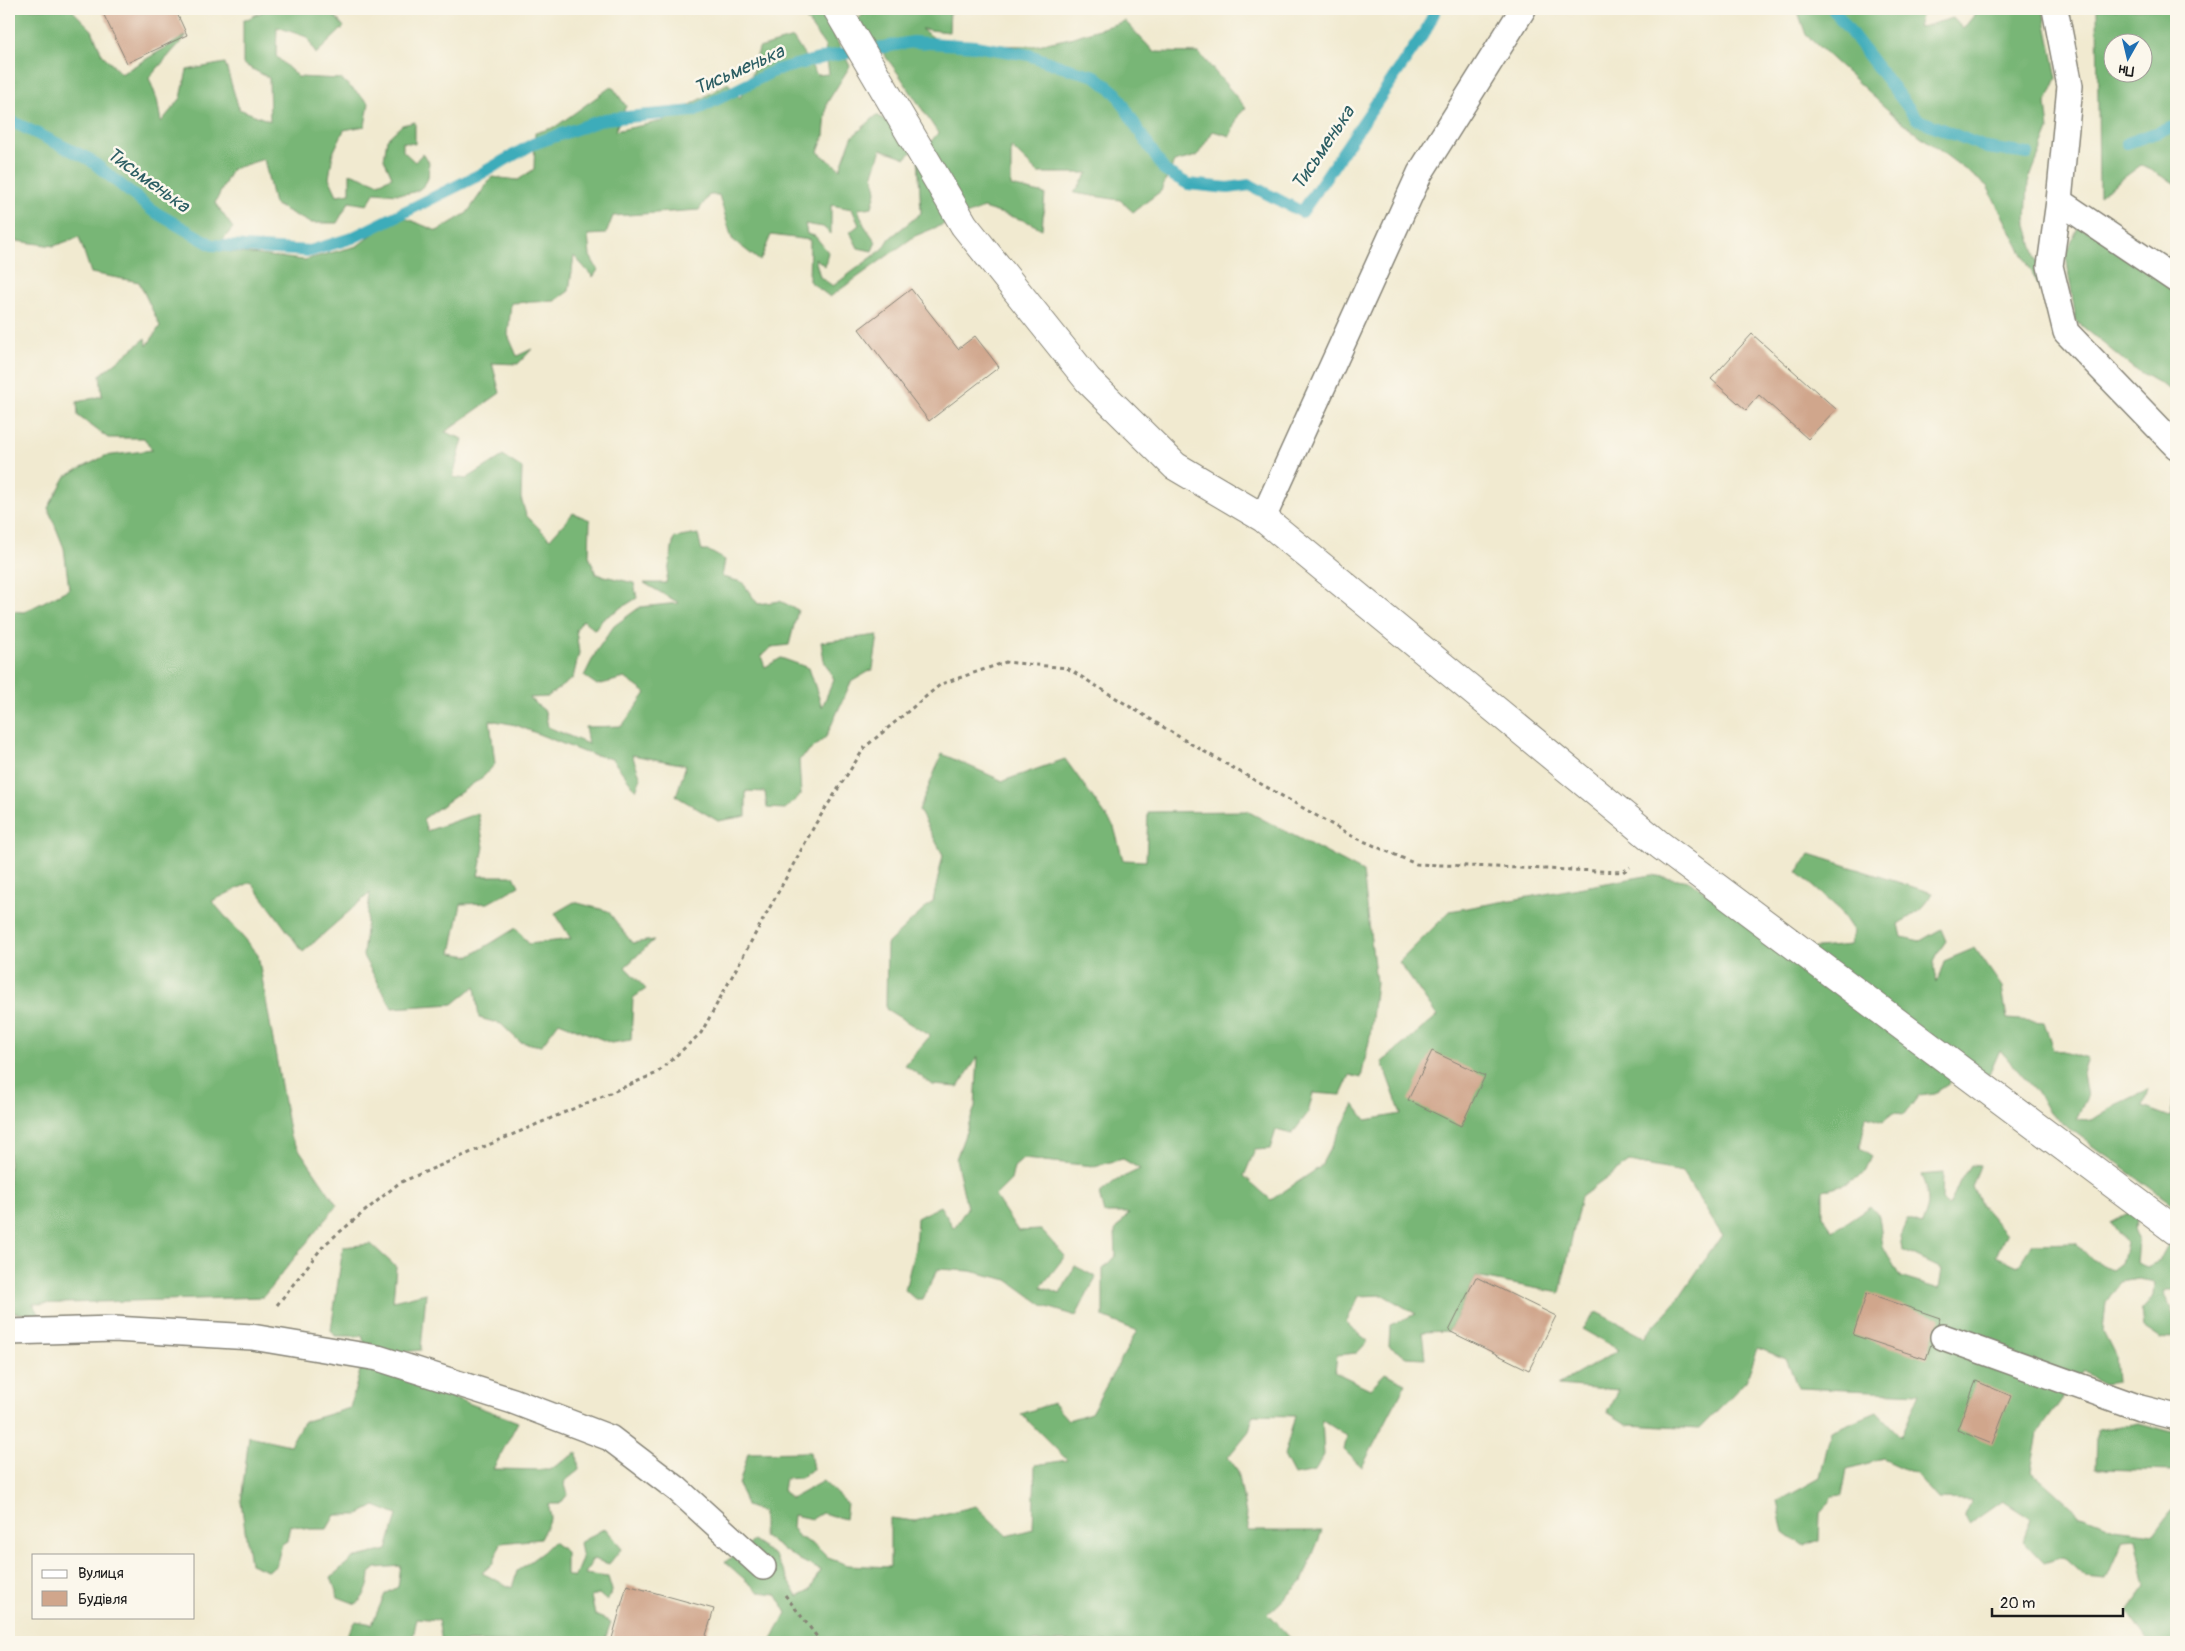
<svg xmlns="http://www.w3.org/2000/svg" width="2185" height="1651" viewBox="0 0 2185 1651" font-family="Pangolin,sans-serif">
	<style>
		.forest { fill: #78b676; stroke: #4a6949; fill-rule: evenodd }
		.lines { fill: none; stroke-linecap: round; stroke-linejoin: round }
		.stream { stroke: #3dacba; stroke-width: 12 }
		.building { fill: #d0a68c }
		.lane-casing { stroke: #868376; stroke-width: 28 }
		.street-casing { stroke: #868376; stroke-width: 30 }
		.path { stroke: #868376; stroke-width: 3; stroke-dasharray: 4 4; stroke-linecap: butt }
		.lane { stroke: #fff; stroke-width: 25 }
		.street { stroke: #fff; stroke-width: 28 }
		.labels { text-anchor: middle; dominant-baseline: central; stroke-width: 5; stroke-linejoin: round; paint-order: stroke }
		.water-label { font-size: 19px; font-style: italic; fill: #2b5d63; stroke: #fbf7ec }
	</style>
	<rect width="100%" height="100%" fill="#fbf7ec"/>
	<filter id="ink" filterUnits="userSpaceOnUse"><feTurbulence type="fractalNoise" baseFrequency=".02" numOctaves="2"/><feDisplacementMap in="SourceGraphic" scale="10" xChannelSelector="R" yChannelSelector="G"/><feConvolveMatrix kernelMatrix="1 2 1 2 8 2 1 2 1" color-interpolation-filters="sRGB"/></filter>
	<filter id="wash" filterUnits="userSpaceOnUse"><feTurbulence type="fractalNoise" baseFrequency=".0096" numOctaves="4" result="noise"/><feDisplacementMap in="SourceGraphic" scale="20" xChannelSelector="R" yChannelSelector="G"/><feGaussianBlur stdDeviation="1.12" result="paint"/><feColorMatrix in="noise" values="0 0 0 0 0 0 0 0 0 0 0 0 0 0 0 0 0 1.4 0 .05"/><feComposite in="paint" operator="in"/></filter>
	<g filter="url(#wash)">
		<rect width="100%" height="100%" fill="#f1ead0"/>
		<g class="forest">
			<path d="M9 9H74L73 11 92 30 102 54 121 74 187 35 149 78 157 99 161 122 181 98 187 70 225 63 239 109 270 121 269 78 243 64V21L268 9H359L352 12 333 14 344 27 316 54 307 37 277 27 276 56 298 77 341 79 369 103 365 126 344 130 333 153 329 178 337 195 350 193V173L378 183 392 177 384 159 387 139 402 125 415 122V144L403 142V151L415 162 422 154 429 162C428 166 429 173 428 178 420 200 393 193 375 192L367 205 349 202 337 223H310L274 204 264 159 232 169 215 203 233 228 214 250 304 260 357 246 398 215 437 231 467 213 492 177 518 180 534 169 535 133 555 127 612 86 626 106 615 131 663 121 728 83 740 98 753 72 759 48 793 38 817 75 829 74 825 46 799 9H820L850 66 827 103 824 136 818 152 840 169 852 137 877 115 894 127 915 148 906 158 881 149 873 174 876 192 872 207 858 209 864 225 876 242 872 251 858 248 850 232 859 225 852 209 831 205V234L823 227 805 224 807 234 815 236 828 252 825 266 815 258 820 277 833 286 883 249 890 238 921 213 918 157 938 133 900 76 858 19 870 9H950L949 32 921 29 943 44 1033 46 1070 38 1125 21 1154 52 1199 53 1246 108 1238 116 1230 136 1213 131 1197 156 1174 162 1161 191 1133 212 1120 200 1074 193 1088 173H1038L1011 147V186L1045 194 1042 229 1026 221 983 208 915 236 830 297 809 281 810 240 771 235 760 261 732 239 719 195H709L699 210 613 216 606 234 588 235 590 256 598 270 593 277 574 256 569 291 555 301 511 303 508 335 517 356 532 349 518 364 492 363 500 393 445 432 463 439 453 477 466 479 503 456 522 468 521 498 526 515 550 539 573 513 590 520 589 556 596 574 634 583 637 598 603 619 595 630 583 620 576 630 579 653 573 678 547 697 529 698 545 711 548 727 588 744 585 727 622 726 646 693 625 678 597 685 584 676 597 650 614 626 640 607 679 603 644 583H666L674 538 698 534 702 551H709L725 560 722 577 742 582 758 604 780 601 798 610 789 645 772 647 761 656 765 667 781 658 809 668 822 707 834 679 824 661 821 642 878 635 873 669 851 682 826 737 799 760 801 795 785 809 767 808 765 792 746 791V816L718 821 676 796 686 765 632 755 641 778 636 790 612 759 583 752 516 725 490 720 495 764 484 776 423 819 427 831 478 813 484 847 478 876H514L519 886 488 903 461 904 451 953 470 956 516 928 529 944 571 939 555 913 574 902 608 911 632 943 654 940 625 967 646 989 633 998 631 1040 611 1043 559 1022 541 1046 520 1042 501 1024 479 1018 475 986 453 1004 392 1008 363 956 370 893 303 952 251 882 212 901 258 955 290 1136 337 1205 263 1297 33 1304 41 1316 9 1312V611L24 612 69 589 64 548 48 508 66 476 105 456 152 450 144 438H108L78 416 77 402 102 396 100 375 146 338 147 346 160 326 139 282 91 273 79 237 54 246 9 240Z"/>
			<polygon points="1797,9 1923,9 1918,28 1953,18 1963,29 1979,9 2043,9 2057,78 2046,103 2049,130 2028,182 2026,221 2049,305 1987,186 1899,120 1806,35"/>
			<path d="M2097 9H2176V184L2141 165 2099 196ZM2142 42V72H2112V42Z"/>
			<polygon points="2078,227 2167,259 2176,235 2176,393 2133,368 2076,321 2066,255"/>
			<path d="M942 754 1003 781 1065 759 1114 827 1123 860 1146 861 1148 812 1247 811 1363 872 1376 982 1370 1037 1361 1078 1350 1075 1341 1095 1313 1093 1308 1113 1292 1134 1276 1130 1270 1149 1255 1150 1244 1176 1271 1200 1320 1167 1354 1104 1366 1120 1401 1114 1382 1062 1437 1016 1399 962 1450 911 1651 875 1690 881 1786 951 1850 945 1854 932 1838 908 1797 872 1810 854 1932 893 1923 908 1899 924 1902 937 1920 941 1941 929 1946 941C1935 957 1930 963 1937 982L1944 961 1975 948 2002 987 2007 1019 2044 1022 2053 1049 2088 1059 2083 1073 2087 1097 2076 1119 2092 1120 2116 1105 2148 1090 2143 1107 2170 1117 2176 1092V1207L2049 1113 2039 1095 2000 1050 1989 1075 1956 1061 1950 1083 1935 1093 1919 1095 1905 1114 1893 1113 1883 1121 1866 1116 1860 1148 1872 1156 1865 1173 1845 1184 1823 1190V1216L1833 1231 1870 1206 1879 1216 1883 1246 1900 1277 1939 1289 1942 1269 1902 1250 1900 1236 1907 1220 1922 1225C1930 1203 1930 1197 1921 1175L1943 1173 1942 1202 1949 1206 1960 1181 1970 1165 1980 1166 1972 1186 1981 1205 2006 1234 1996 1256 2018 1266 2032 1244 2076 1243 2092 1260 2112 1270 2121 1263 2126 1244 2111 1222 2134 1210 2138 1218 2134 1229 2139 1241 2137 1263 2147 1267 2159 1261 2171 1239 2176 1246V1290H2165C2167 1309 2176 1316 2176 1335L2161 1340 2143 1328 2141 1311 2154 1296 2155 1282 2139 1279 2120 1282 2106 1302 2103 1331 2115 1355 2117 1383 2103 1385 2083 1370 2038 1433 2031 1471 2080 1515 2114 1529 2154 1534 2176 1504V1642H2148L2127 1612 2146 1586 2136 1539 2123 1540 2106 1579 2085 1577 2063 1557 2044 1563 2023 1541 2031 1519 2003 1501 1969 1525 1964 1515 1971 1500 1938 1499 1916 1474 1883 1459 1847 1469 1842 1496 1832 1497 1820 1514 1819 1541 1804 1546 1784 1531 1777 1502 1820 1478 1831 1431 1877 1412 1901 1437 1920 1393 1798 1388 1786 1359 1758 1348 1746 1381 1699 1429 1628 1425 1607 1412 1619 1390 1558 1385 1619 1350 1582 1329 1596 1312 1644 1337 1678 1299 1722 1235 1682 1172 1629 1162 1581 1197 1560 1293 1476 1277 1449 1331 1422 1332 1425 1358 1406 1357 1389 1346 1390 1325 1416 1314 1383 1295 1359 1296 1346 1323 1368 1341 1357 1353 1337 1355 1335 1372 1370 1389 1385 1373 1406 1383 1362 1467 1344 1450 1347 1436 1322 1420 1324 1455 1315 1471 1294 1475 1284 1456 1295 1416 1253 1415 1249 1431 1228 1457 1238 1471 1249 1531H1322L1302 1582 1268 1614 1292 1640 1291 1642H770L787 1613 776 1594 759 1592 725 1562 753 1541 775 1556 798 1597 810 1591 820 1570 794 1557 763 1536V1512L746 1506 739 1485 748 1453 810 1452 813 1469 800 1478 785 1479 783 1490 791 1499 823 1481 847 1504 845 1519 822 1513 812 1519 793 1515 792 1528 799 1537 816 1546 828 1558 848 1565 890 1567V1518L915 1521 976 1506 1007 1536 1033 1529 1035 1465 1067 1460 1021 1414 1053 1403 1068 1420 1091 1413 1137 1331 1103 1317V1269L1116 1255 1115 1231 1129 1213H1104L1099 1194 1115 1181 1140 1169 1123 1159 1094 1166 1023 1159 1014 1167 1011 1180 995 1196 1018 1231 1041 1230 1065 1256 1041 1287 1060 1294 1075 1266 1096 1277 1076 1316 1044 1306 1008 1280 970 1271 938 1269 923 1299H915L905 1290 915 1248 917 1218 940 1206 954 1228 967 1208 956 1159 975 1107 978 1057 958 1087 933 1085 905 1065 930 1036 886 1009 887 944 933 901 943 855 919 810Z"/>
			<path d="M371 1244 396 1267 393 1301 426 1293 421 1350 403 1352 398 1371 434 1390 518 1422 493 1469 549 1470 577 1453 579 1470 564 1482 568 1494 560 1504H548L551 1517 540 1539 501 1543 493 1563 482 1573 512 1588 517 1571 543 1552 553 1542 566 1552V1575L574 1578 582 1559 579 1543 605 1528 622 1548 609 1564 593 1559 585 1574 608 1577 612 1590 607 1601 599 1594 591 1596 595 1615 611 1622 604 1642H442L438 1620 417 1618 412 1642H342L356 1621 372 1624 385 1594 398 1587 401 1566 376 1568 370 1573C370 1584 365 1598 356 1604L338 1597 331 1577 353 1558 387 1550 397 1515 375 1506 358 1515H335L327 1529H310L290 1525 287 1541 282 1544 276 1566 267 1571 250 1564 241 1502 249 1436 290 1445 303 1422 350 1408 366 1348 362 1336H335L331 1330 343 1247Z"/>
			<polygon points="2139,1423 2176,1433 2176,1471 2096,1469 2097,1430"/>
		</g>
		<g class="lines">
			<g class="stream">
				<polyline points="1833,9 1917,119 1987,148 2028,154"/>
				<polyline points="9,120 89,159 153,211 212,245 310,251 352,238 477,176 533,144 605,119 694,111 776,70 830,56 913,42 975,46 1029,55 1062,67 1095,76 1117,94 1137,128 1165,171 1188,184 1228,188 1250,185 1302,212 1426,30 1436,9"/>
				<polyline points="2127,143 2176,126"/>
			</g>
		</g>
		<g id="blocks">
			<g class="building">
				<polygon points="101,9 175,9 187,35 127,63"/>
				<polygon points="911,289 958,349 975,336 999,367 929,421 859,329"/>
				<polygon points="1752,334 1836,409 1808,439 1759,395 1746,410 1711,379"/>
				<polygon points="1432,1051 1485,1076 1461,1126 1408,1100"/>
				<polygon points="1476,1277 1556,1316 1529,1370 1449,1331"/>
				<polygon points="1867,1293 1940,1318 1926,1359 1853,1335"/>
				<polygon points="1976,1381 2011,1396 1992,1444 1957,1430"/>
				<polygon points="627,1585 714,1609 704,1642 611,1642"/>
			</g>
		</g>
	</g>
	<g filter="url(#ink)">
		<use href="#blocks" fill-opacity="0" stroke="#868376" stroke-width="1"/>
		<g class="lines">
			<defs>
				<g id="lane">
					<polyline points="2055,9 2070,86 2059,201 2050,266 2066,332 2176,446"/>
					<polyline points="2059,201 2176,280"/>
					<polyline points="1263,518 1420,173 1523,9"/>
					<polyline points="9,1332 114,1329 252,1337 378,1358 513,1401 610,1438 677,1489 763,1567"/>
					<polyline points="1943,1337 2140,1408 2176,1417"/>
				</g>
				<polyline id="street" points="837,9 964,225 1088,380 1175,466 1263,518 1660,845 2176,1231"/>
			</defs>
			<use href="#lane" class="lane-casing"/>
			<use href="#street" class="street-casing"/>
			<g class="path">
				<polyline points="277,1305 324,1245 399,1183 657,1073 701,1033 816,823 865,747 941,684 1006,662 1067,668 1186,741 1352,836 1416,864 1623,872 1630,867"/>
				<polyline points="785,1595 821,1642"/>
			</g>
			<use href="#lane" class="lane"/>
			<use href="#street" class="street"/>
		</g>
	</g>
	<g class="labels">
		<g class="water-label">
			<text transform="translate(739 70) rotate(-24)">Тисьменька</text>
			<text transform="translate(1323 148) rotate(-56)">Тисьменька</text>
			<text transform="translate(148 180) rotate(36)">Тисьменька</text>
		</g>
	</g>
	<rect width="2185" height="1651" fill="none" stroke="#fbf7ec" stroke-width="30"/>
	<rect x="32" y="1554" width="162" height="65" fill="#fbf7ec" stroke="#a29f99"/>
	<rect x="42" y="1570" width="25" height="8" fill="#ffffff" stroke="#a29f99"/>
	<text x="78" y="1578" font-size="15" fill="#1c1c1c">Вулиця</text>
	<rect x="42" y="1591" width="25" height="15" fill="#d0a68c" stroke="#a29f99"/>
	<text x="78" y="1604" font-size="15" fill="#1c1c1c">Будівля</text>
	<g transform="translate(2128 58) rotate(188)"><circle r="24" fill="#fbf7ec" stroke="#a29f99"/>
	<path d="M0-4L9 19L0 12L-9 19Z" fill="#1f6fb2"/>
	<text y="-8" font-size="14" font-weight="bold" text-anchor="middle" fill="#1c1c1c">Пн</text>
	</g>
	<path d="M1992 1608v8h131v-8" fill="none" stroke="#1c1c1c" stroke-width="2.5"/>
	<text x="2000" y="1608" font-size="15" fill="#1c1c1c" stroke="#fbf7ec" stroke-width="4" paint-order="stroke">20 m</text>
</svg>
